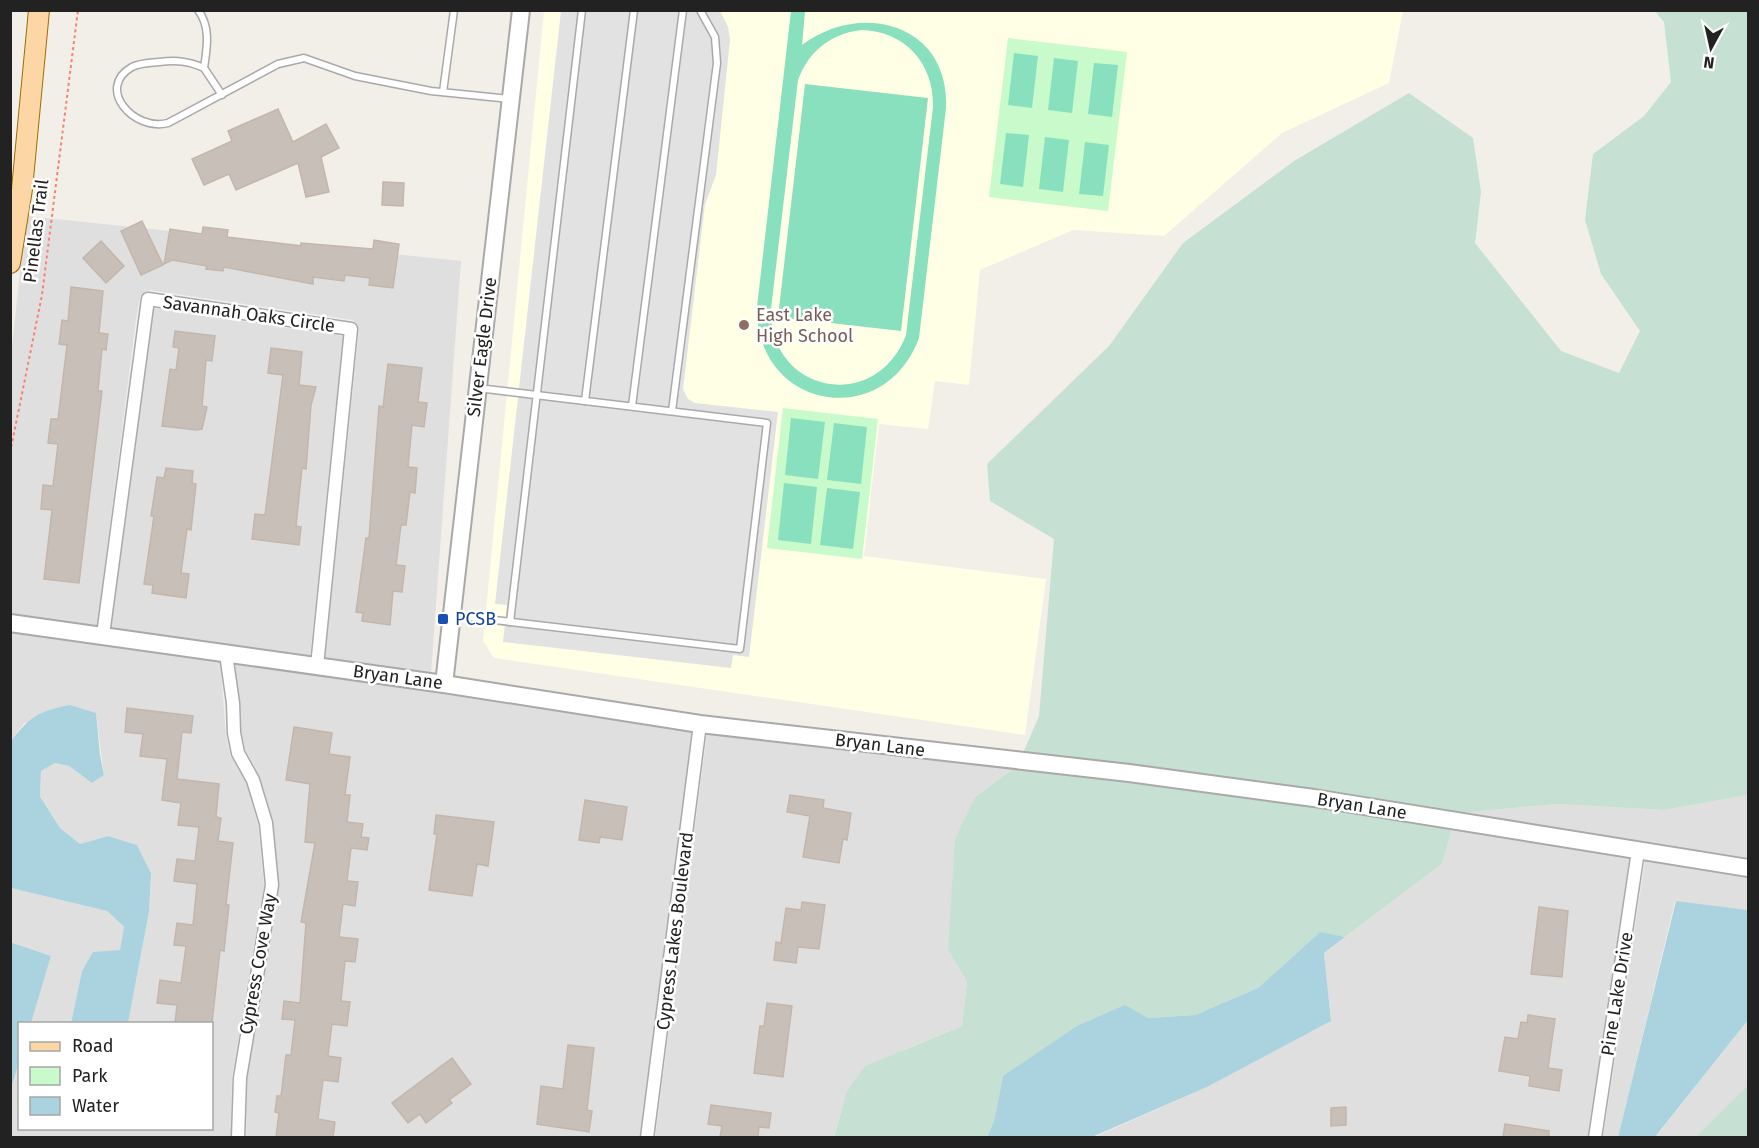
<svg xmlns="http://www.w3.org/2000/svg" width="1759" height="1148" viewBox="0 0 1759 1148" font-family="'Fira Sans',sans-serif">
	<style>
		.residential { fill: #e0dfdf }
		.education { fill: #ffffe5 }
		.wetland { fill: #c6e0d4 }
		.park { fill: #c8facc }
		.pitch { fill: #88e0be; fill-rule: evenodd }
		.parking { fill: #e2e2e2 }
		.water { fill: #aad3df }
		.building { fill: #c7bfb8; stroke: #c4b6ab; stroke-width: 1.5 }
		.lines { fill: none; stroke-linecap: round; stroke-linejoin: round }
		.service-casing { stroke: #a9a9a9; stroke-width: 9 }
		.minor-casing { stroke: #a9a9a9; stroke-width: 15 }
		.tertiary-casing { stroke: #a9a9a9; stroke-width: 20 }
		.primary-casing { stroke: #a06b00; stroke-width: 22 }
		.path { stroke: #fa8072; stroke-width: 2; stroke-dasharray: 3 3; stroke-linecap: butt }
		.service { stroke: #fff; stroke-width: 6 }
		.minor { stroke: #fff; stroke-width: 12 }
		.tertiary { stroke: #fff; stroke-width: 16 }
		.primary { stroke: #fcd6a4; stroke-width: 20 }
		.education-dot { fill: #8d6e63; stroke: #fff; stroke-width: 2 }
		.transit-dot { fill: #1a4fb4; stroke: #fff; stroke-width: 2 }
		.labels { text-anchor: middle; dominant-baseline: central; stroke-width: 5; stroke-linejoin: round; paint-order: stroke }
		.street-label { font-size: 18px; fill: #222; stroke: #fff }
		.education-label { font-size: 18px; fill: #785e54; stroke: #fff; text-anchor: start }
		.transit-label { font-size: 18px; fill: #164399; stroke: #fff; text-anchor: start }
	</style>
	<rect width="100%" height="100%" fill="#f2efe9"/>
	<g class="residential">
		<polygon points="26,216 461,261 431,673 325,658 359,330 353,320 149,290 140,297 136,319 97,626 11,615 10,366"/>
		<polygon points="153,308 343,336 310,656 111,628"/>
		<polygon points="11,632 220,661 226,735 230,755 247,784 258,825 264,886 232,1077 231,1137 11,1137 11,1082 14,1082 19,1062 20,1128 212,1128 212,1024 128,1023 149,912 151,873 137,845 108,836 80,844 60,828 40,795 41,771 55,763 69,766 92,783 104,775 96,713 24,723 11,741"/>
		<polygon points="235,663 692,731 640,1137 246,1137 247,1079 279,886 273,820 260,777 245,749 241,731"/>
		<polygon points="707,733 1014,768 975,797 948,950 967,982 962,1026 905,1049 846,1093 834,1137 655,1138"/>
		<polygon points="1748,795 1748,860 1459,813 1557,804 1664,810"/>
		<polygon points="1452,829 1630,858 1588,1137 1092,1138 1207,1087 1331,1021 1324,953 1442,864"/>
		<polygon points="1645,861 1748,877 1748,910 1675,901 1618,1137 1603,1138"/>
		<polygon points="11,888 107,911 124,928 120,950 93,953 82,971 71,1023 31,1023 51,956 11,942"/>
		<polygon points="1748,1020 1748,1085 1695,1137 1655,1138"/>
	</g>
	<polygon class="education" points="544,11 1403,11 1389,83 1282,133 1164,236 1073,230 980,270 969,385 935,381 928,429 879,424 864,556 1046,579 1025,735 494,658 483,641"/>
	<g class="wetland">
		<polygon points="1655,11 1748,11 1748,795 1664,810 1557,804 1459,813 1315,789 1023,753 1039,716 1054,539 990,501 987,464 1109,346 1183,243 1294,161 1409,93 1473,138 1481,192 1475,243 1561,351 1619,373 1640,331 1601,274 1585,220 1593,154 1644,116 1671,82 1664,22"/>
		<polygon points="1014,768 1313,806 1452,829 1442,864 1345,937 1319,933 1258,988 1195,1015 1148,1018 1125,1006 1003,1076 994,1121 987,1137 834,1138 846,1093 865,1066 962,1026 967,982 948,950 955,839 975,797"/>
		<polygon points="1748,1085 1748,1137 1695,1137"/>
	</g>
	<g class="park">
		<polygon points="1008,38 1127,52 1108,211 989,197"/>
		<polygon points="783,408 878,419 862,559 767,548"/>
	</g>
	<g class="pitch">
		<path d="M791 11 805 12 802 45C861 0 950 24 946 108L919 338C884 433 755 409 757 307ZM861 30C905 31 934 63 933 107L906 335C876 414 769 394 771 309L798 80C809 51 830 34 861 30Z"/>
		<polygon points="1014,53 1038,56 1032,108 1008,105"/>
		<polygon points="1054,58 1078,61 1072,113 1048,110"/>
		<polygon points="1094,63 1118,65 1112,117 1088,114"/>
		<polygon points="805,84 928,98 901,331 778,317"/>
		<polygon points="1006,133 1029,135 1023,187 1000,184"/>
		<polygon points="1045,137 1069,140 1063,192 1039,189"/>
		<polygon points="1085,142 1109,145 1103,196 1079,194"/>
		<polygon points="791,418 825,422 818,479 785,475"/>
		<polygon points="834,423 867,427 861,484 827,480"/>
		<polygon points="784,483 817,487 811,544 778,540"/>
		<polygon points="827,488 860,492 853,549 820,545"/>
	</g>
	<polygon class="parking" points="561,11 720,11 728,27 730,40 716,175 705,204 683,389 688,399 695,403 778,412 749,657 733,655 731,668 503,642 507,605 495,604"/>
	<g class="water">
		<path d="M70 705 96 713 100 755 104 775 92 783 69 766 55 763 41 771 40 796 60 828 80 844 108 836 137 845 151 873 149 912 128 1023H71L82 971 93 952 120 950 124 927 107 911 11 888V741C30 716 39 711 70 705Z"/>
		<polygon points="1676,901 1748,910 1748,1020 1655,1137 1618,1137"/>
		<polygon points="1320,932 1345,937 1324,953 1331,1021 1207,1087 1092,1137 987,1137 994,1121 1003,1076 1077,1026 1125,1005 1148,1018 1195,1015 1258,988"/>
		<polygon points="10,942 51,956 31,1023 20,1024 19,1062 13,1083 10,1082"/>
	</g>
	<g class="building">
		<polygon points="278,109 293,142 326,124 339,148 321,157 329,192 306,197 298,163 236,190 229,174 204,185 192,159 232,141 228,131"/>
		<polygon points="383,182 404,183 403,206 382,205"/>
		<polygon points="142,221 163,265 141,275 121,231"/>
		<polygon points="203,227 228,230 227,237 301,246 301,243 373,249 374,240 399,244 393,288 369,285 370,278 345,275 344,281 313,277 313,284 224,267 223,271 206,269 207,266 172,260 164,264 170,229 202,234"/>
		<polygon points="101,241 124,266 106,283 83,258"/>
		<polygon points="71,287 103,291 99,333 108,334 106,350 102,349 98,391 102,391 79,583 44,579 52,510 41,509 43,485 53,486 58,444 48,443 51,419 58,419 67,345 59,344 62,320 68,321"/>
		<polygon points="175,331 215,336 212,361 206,360 202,406 207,407 202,429 197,430 162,426 170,369 176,370 179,348 173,347"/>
		<polygon points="271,348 302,352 299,385 316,387 311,405 306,469 302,468 296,526 301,527 299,545 252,539 255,514 265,515 283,375 268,373"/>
		<polygon points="388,364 422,368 418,402 427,403 424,427 412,425 408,467 417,468 415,493 410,492 406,525 401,525 396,565 405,566 402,592 393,591 390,625 362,621 363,613 356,612 366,538 369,538 379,406 383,407"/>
		<polygon points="166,468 193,471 192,483 196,484 191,530 187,529 181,573 189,574 186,598 152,593 153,585 144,584 154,516 151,516 157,477 164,478"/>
		<polygon points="127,708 193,716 191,733 182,732 177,779 219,784 216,817 221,818 218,841 233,843 226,905 229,905 224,951 220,950 212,1023 175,1023 177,1005 157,1003 160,980 181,983 186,946 174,945 177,923 193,925 197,884 174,881 177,859 195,861 199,827 178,825 181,803 162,800 167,759 140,756 143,734 125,732"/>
		<polygon points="294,727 332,733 329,754 350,757 345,795 350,795 347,822 363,824 361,837 369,838 367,850 351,848 347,881 358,882 355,906 343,904 339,937 358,939 355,962 345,961 341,1001 350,1002 347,1026 332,1024 328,1056 341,1058 338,1082 323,1080 318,1119 335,1122 333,1137 276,1137 279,1113 275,1112 277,1096 281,1096 286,1055 291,1055 295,1020 282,1019 284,1001 300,1003 306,923 301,922 315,843 305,842 310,784 286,780"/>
		<polygon points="790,795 824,800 823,808 851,813 847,840 843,839 839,863 803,857 810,816 787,812"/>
		<polygon points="585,800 627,807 622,840 600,837 599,843 579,840"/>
		<polygon points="436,815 494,822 488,866 477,864 472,896 429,890 437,834 434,834"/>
		<polygon points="802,902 825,905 819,949 798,947 796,963 774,960 776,942 781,943 786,908 801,910"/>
		<polygon points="1539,907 1568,911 1562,977 1531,974"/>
		<polygon points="767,1003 792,1006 783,1077 754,1073 760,1026 764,1026"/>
		<polygon points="1528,1015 1555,1019 1548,1068 1562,1070 1559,1091 1529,1086 1530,1076 1499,1071 1505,1037 1518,1039 1521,1022 1527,1023"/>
		<polygon points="568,1045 594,1048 587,1110 592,1111 589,1132 537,1124 541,1086 563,1089"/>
		<polygon points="452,1058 471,1084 449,1100 452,1103 426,1123 420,1114 408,1123 392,1103"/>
		<polygon points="711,1105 771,1113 769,1128 759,1127 758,1137 720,1137 722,1126 708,1124"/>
		<polygon points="1346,1107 1346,1125 1331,1126 1331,1108"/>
		<polygon points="1505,1124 1549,1131 1549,1137 1503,1137"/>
	</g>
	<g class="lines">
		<defs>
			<g id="service">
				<path d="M198 10C211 27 207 48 204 68L222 95"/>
				<path d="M204 68C188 61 177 60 159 62 151 63 140 63 132 67 95 88 134 132 168 123L278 64 304 58 355 76 431 91 510 99"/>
				<polyline points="443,92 454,10"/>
				<polyline points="585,401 634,10"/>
				<polyline points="632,406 683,10"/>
				<polyline points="672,411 717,63 715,37 700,10"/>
				<polyline points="452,615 740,649 767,423 478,388"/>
				<polyline points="510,622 582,10"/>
			</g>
			<g id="minor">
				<polyline points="103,635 148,299 351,329 317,666"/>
				<polyline points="226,654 233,703 234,733 238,753 253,780 266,823 272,885 240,1078 238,1138"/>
				<polyline points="647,1138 700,724"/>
				<polyline points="1595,1138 1638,851"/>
			</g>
			<g id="tertiary">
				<polyline points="10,623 444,684 700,724 1129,773 1314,798 1748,868"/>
				<polyline points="444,684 521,10"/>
			</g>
			<polyline id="primary" points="10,263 22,189 39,10"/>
		</defs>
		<use href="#service" class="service-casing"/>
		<use href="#minor" class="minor-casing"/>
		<use href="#tertiary" class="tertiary-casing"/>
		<use href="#primary" class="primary-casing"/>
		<polyline class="path" points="10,453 42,295 78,10"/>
		<use href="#service" class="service"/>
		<use href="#minor" class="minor"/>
		<use href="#tertiary" class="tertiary"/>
		<use href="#primary" class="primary"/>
	</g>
	<circle class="education-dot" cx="744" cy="325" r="6"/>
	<rect class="transit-dot" x="437" y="613" width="12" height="12" rx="3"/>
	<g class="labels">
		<g class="street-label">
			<text transform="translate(36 231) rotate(-83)">Pinellas Trail</text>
			<text transform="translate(249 314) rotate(8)">Savannah Oaks Circle</text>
			<text transform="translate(482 347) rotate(-83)">Silver Eagle Drive</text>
			<text transform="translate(398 677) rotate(8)">Bryan Lane</text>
			<text transform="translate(880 745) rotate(7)">Bryan Lane</text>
			<text transform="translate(1362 806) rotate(9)">Bryan Lane</text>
			<text transform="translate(675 931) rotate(-83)">Cypress Lakes Boulevard</text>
			<text transform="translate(258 964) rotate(-80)">Cypress Cove Way</text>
			<text transform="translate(1617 994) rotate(-81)">Pine Lake Drive</text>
		</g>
		<g class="education-label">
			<text x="756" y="315">East Lake<tspan x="756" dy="21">High School</tspan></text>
		</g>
		<g class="transit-label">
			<text x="455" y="619">PCSB</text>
		</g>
	</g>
	<rect width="1759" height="1148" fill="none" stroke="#222222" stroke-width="24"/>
	<rect x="18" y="1022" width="195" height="108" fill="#ffffff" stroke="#a7a7a7" stroke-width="1.5"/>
	<rect x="30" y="1042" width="30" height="9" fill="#fcd6a4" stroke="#a7a7a7" stroke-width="1.5"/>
	<text x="72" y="1052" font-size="18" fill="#222222">Road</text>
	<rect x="30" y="1067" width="30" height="18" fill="#c8facc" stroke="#a7a7a7" stroke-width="1.5"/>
	<text x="72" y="1082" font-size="18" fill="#222222">Park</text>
	<rect x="30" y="1097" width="30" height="18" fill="#aad3df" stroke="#a7a7a7" stroke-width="1.5"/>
	<text x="72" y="1112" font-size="18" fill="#222222">Water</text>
	<g transform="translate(1711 48) rotate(188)" stroke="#ffffff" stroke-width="4.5" paint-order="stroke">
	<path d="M0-4.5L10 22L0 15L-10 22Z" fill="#222222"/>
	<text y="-9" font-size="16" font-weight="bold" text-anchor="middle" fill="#222222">N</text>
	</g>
</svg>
